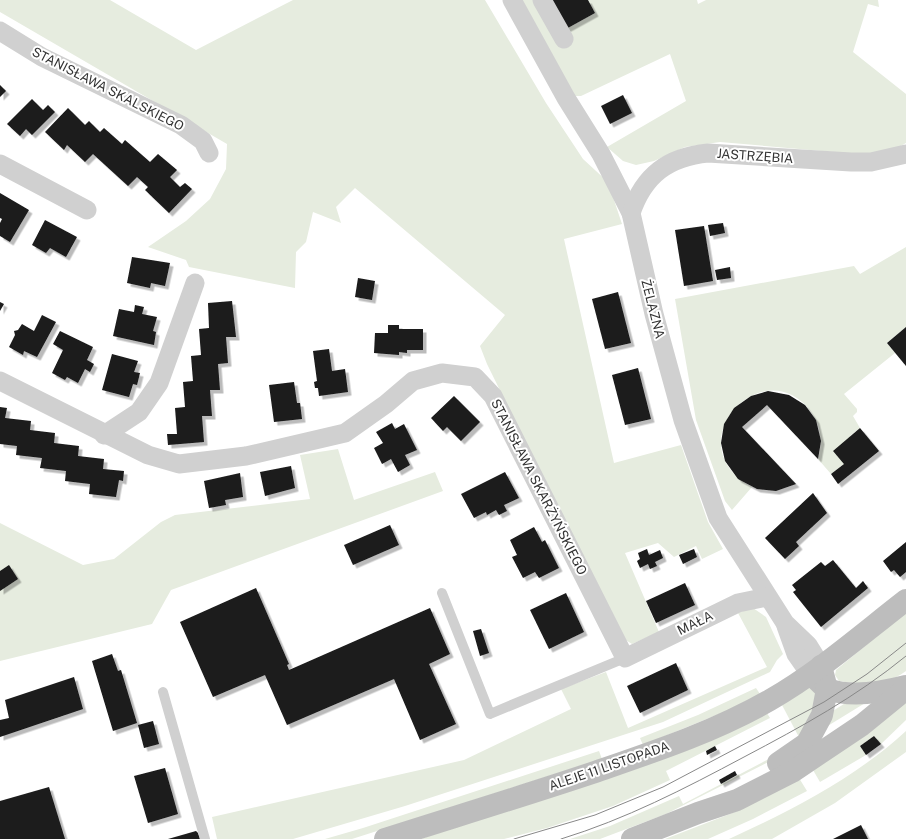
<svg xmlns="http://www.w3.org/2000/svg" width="906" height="839" viewBox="0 0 906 839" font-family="'Public Sans',sans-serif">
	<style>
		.green { fill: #e6ecdf }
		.building { fill: #1a1a1a; filter: url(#shadow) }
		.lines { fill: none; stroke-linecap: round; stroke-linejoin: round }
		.lane { stroke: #d0d0d0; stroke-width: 10 }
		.street { stroke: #d0d0d0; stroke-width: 19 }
		.secondary { stroke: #bdbdbd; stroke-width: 22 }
		.tram { stroke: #888; stroke-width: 1 }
		.labels { text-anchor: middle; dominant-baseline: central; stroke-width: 4; stroke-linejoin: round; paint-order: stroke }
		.street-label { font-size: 13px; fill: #333; stroke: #fff }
	</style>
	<defs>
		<filter id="shadow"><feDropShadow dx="3.5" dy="3.5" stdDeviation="0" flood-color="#0004"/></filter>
	</defs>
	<rect width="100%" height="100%" fill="#fff"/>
	<g class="green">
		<polygon points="0,0 110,0 196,50 293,0 485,0 546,103 583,159 608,182 622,224 564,239 614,463 681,445 708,522 723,549 702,559 696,546 674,557 658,543 625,553 659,632 632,644 621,637 487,364 480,346 505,315 355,188 336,207 341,223 313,212 306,242 296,252 295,288 189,267 186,260 148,247 186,221 210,199 226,169 227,144 0,12"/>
		<polygon points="522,0 534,0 561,48 573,41 566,29 595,13 588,0 697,0 698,4 706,0 878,0 879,7 868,4 853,52 906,94 906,143 899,147 868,155 720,142 685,147 654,161 636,165 623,161 607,147 686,101 670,54 581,96 571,96"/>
		<path d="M906 247V327L887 343 895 353 844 394 857 409V412L853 416 860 428 850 436 844 464 831 474 818 459C823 443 821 426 811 412 764 348 673 444 752 487L732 510 725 501 696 420 675 299 854 266 860 274Z"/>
		<polygon points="338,449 354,500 435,472 443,491 171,590 152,624 0,661 0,523 83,565 114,559 161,522 175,515 310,499 300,455"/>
		<polygon points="753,608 766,617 783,654 777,660 770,672 663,722 405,806 293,839 217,839 212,817 464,760 571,709 561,689 606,672 628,728 767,667 738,613 748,609"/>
		<path d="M906 612V671C886 686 862 685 839 681L835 675 836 670Z"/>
		<polygon points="813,687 817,698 801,741 782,705 808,688"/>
		<polygon points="756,688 760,694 731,709 643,745 640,738 698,715"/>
		<polygon points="855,697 870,700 826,727 828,714"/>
		<polygon points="906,699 906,720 881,744 874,736 860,746 866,755 820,782 813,770"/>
		<polygon points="767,713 770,718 666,771 670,780 613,806 547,828 504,839 421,839"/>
		<path d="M906 731V752L835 803 772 839H729C792 810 855 778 906 731Z"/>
		<polygon points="786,750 788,752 666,814 600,839 570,839 610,826 679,796 683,804"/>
		<polygon points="599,751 602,759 352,839 325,839 363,828"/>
		<polygon points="799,778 807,791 753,819 708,839 665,839 735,812"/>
	</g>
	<g class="building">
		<polygon points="550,0 588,0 595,13 566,29"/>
		<polygon points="0,85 6,91 0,97"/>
		<polygon points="623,95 632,113 610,124 601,106"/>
		<polygon points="32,99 43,110 48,105 55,112 32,135 26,129 20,136 7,124"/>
		<polygon points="68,108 85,125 89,121 100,132 104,128 122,144 125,140 150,162 158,154 177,170 170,177 180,187 185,183 192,189 169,213 145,190 148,187 137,177 128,186 93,154 85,162 67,145 64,150 45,132"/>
		<polygon points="0,193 29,210 10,242 0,236 0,223 2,219 0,218"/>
		<polygon points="45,220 77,237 66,257 50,248 46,253 32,245"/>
		<polygon points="723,223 725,233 710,236 708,225"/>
		<polygon points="704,226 713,281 684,286 675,230"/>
		<polygon points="132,257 170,263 165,286 151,283 150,288 127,283"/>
		<polygon points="730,267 731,278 717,280 715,270"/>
		<polygon points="358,278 375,281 372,300 355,297"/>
		<polygon points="618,292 631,343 605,349 592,299"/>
		<polygon points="232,301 236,337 226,337 228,363 218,364 220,390 210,390 212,416 202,416 204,442 168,445 167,434 177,434 175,408 185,407 183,382 193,381 191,356 201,355 199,329 209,328 208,303"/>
		<polygon points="0,302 4,304 0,311"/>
		<polygon points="135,305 144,307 142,314 157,317 153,331 156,332 154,345 113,336 119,309 134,312"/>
		<polygon points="42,315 56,322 37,357 24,351 23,355 9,347 15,335 14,331 18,330 22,324 34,331"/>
		<polygon points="388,325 399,325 399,329 423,329 423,350 407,350 407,353 399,352 399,355 374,353 375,333 388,333"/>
		<polygon points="906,327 906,366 887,343"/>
		<polygon points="60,331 93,347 87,360 94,364 90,372 85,369 78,383 67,377 65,380 52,373 63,350 53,344"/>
		<polygon points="329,349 332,371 345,369 348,392 319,396 318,388 315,388 314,382 317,381 313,351"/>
		<polygon points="112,354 138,361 134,372 140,373 137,385 133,384 129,397 102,390"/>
		<polygon points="638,368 651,419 625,425 612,375"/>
		<polygon points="294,382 297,403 300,403 302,419 274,422 269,385"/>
		<polygon points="768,391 789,395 805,405 816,420 821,441 818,459 767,405 742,427 796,484 776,491 757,489 738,479 725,461 721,443 724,424 734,408 751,396"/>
		<polygon points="454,396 480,422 461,441 447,427 443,431 431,418"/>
		<polygon points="0,407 7,408 5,418 31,421 30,430 55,433 54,443 79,446 78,456 104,459 103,469 124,471 123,481 119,480 116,497 89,494 90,484 65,481 66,471 40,468 42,458 16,455 17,446 0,444"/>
		<polygon points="392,423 395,429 404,424 417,450 405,455 410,465 398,472 391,459 382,464 374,448 383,443 376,432"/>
		<polygon points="860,428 879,451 838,484 831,474 844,464 833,451"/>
		<polygon points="291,466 295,488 265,496 260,472"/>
		<polygon points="505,472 519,498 504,505 507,511 499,515 496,510 487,515 486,512 474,518 461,494"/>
		<polygon points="240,473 243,497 225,500 226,505 209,508 204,481"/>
		<polygon points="813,493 827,513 796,542 799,546 785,559 765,538"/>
		<polygon points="390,525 399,545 353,565 344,545"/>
		<polygon points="534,527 542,542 545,540 559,568 539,578 535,572 523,578 512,557 517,555 510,540"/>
		<polygon points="906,542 906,572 900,577 894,570 891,572 883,561"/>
		<polygon points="647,549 649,555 660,550 663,558 655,562 657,566 650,569 648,564 640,568 637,561 640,559 638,553"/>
		<polygon points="694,549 697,557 683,564 679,555"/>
		<polygon points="833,560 856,588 863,581 868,588 821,627 793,592 796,590 792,585 821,562 825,566"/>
		<polygon points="9,565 18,579 0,591 0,571"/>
		<polygon points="685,583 695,605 656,623 646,601"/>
		<polygon points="256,588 289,664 287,665 289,670 430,608 450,654 429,664 456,724 420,740 394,679 287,725 265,675 213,697 180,622"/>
		<polygon points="566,593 584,632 549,649 530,610"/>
		<polygon points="481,629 489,653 480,656 473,631"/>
		<polygon points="112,654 118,671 121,670 137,723 113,731 92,661"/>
		<polygon points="676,663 688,690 640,713 627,686"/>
		<polygon points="74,677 83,709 0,737 0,720 9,718 5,700"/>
		<polygon points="153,721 159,744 144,748 138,725"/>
		<polygon points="874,736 881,744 866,755 860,746"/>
		<polygon points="715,746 717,750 707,755 706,751"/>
		<polygon points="165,768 178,814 148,823 134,776"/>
		<polygon points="735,771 737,775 721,784 719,780"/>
		<polygon points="49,787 65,839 0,839 0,801"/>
		<polygon points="861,825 868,839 833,839"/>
		<polygon points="196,831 198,833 200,839 168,839"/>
	</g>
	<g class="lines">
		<g class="lane">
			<polyline points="442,593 490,714 625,658"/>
			<polyline points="163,692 205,839"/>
		</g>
		<g class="street">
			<polyline points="512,0 566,98 601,154 631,213 654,314 683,420 718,518 785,623 808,645 821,666"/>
			<polyline points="542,0 564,39"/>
			<polyline points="0,31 42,57 181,125 203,141 209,153"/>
			<polyline points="0,164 87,210"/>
			<path d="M631 213C644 175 668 157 708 153L851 162H871L906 154"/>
			<polyline points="0,381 148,455 179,464 246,456 345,433 386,404 413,381 442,373 475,377 493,396 625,658 738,603 767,597"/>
			<polyline points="104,435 139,412 159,383 195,283"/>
			<polyline points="786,626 796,654 810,674"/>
		</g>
		<g class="secondary">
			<path d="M816 679C819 682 824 688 828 689 851 698 883 692 906 686"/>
			<polyline points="778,763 807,743 822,715 827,689 821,666"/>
			<path d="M385 839C454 817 523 796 592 773 653 752 714 732 770 700 819 672 862 634 906 600"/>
			<polyline points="632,839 698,813 737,800 792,772 862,725 906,689"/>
		</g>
		<g class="tram">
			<polyline points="514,839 595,815 663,787 824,702 867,674 906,643"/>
			<path d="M561 839C626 819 684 789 744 757 801 727 856 697 906 656"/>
		</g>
	</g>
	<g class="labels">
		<g class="street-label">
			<text transform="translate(108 89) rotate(27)">STANISŁAWA SKALSKIEGO</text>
			<text transform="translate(755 156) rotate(4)">JASTRZĘBIA</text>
			<text transform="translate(653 309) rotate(76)">ŻELAZNA</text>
			<text transform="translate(539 487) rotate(63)">STANISŁAWA SKARŻYŃSKIEGO</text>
			<text transform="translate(695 623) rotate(-26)">MAŁA</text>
			<text transform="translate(609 766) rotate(-19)">ALEJE 11 LISTOPADA</text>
		</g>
	</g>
</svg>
